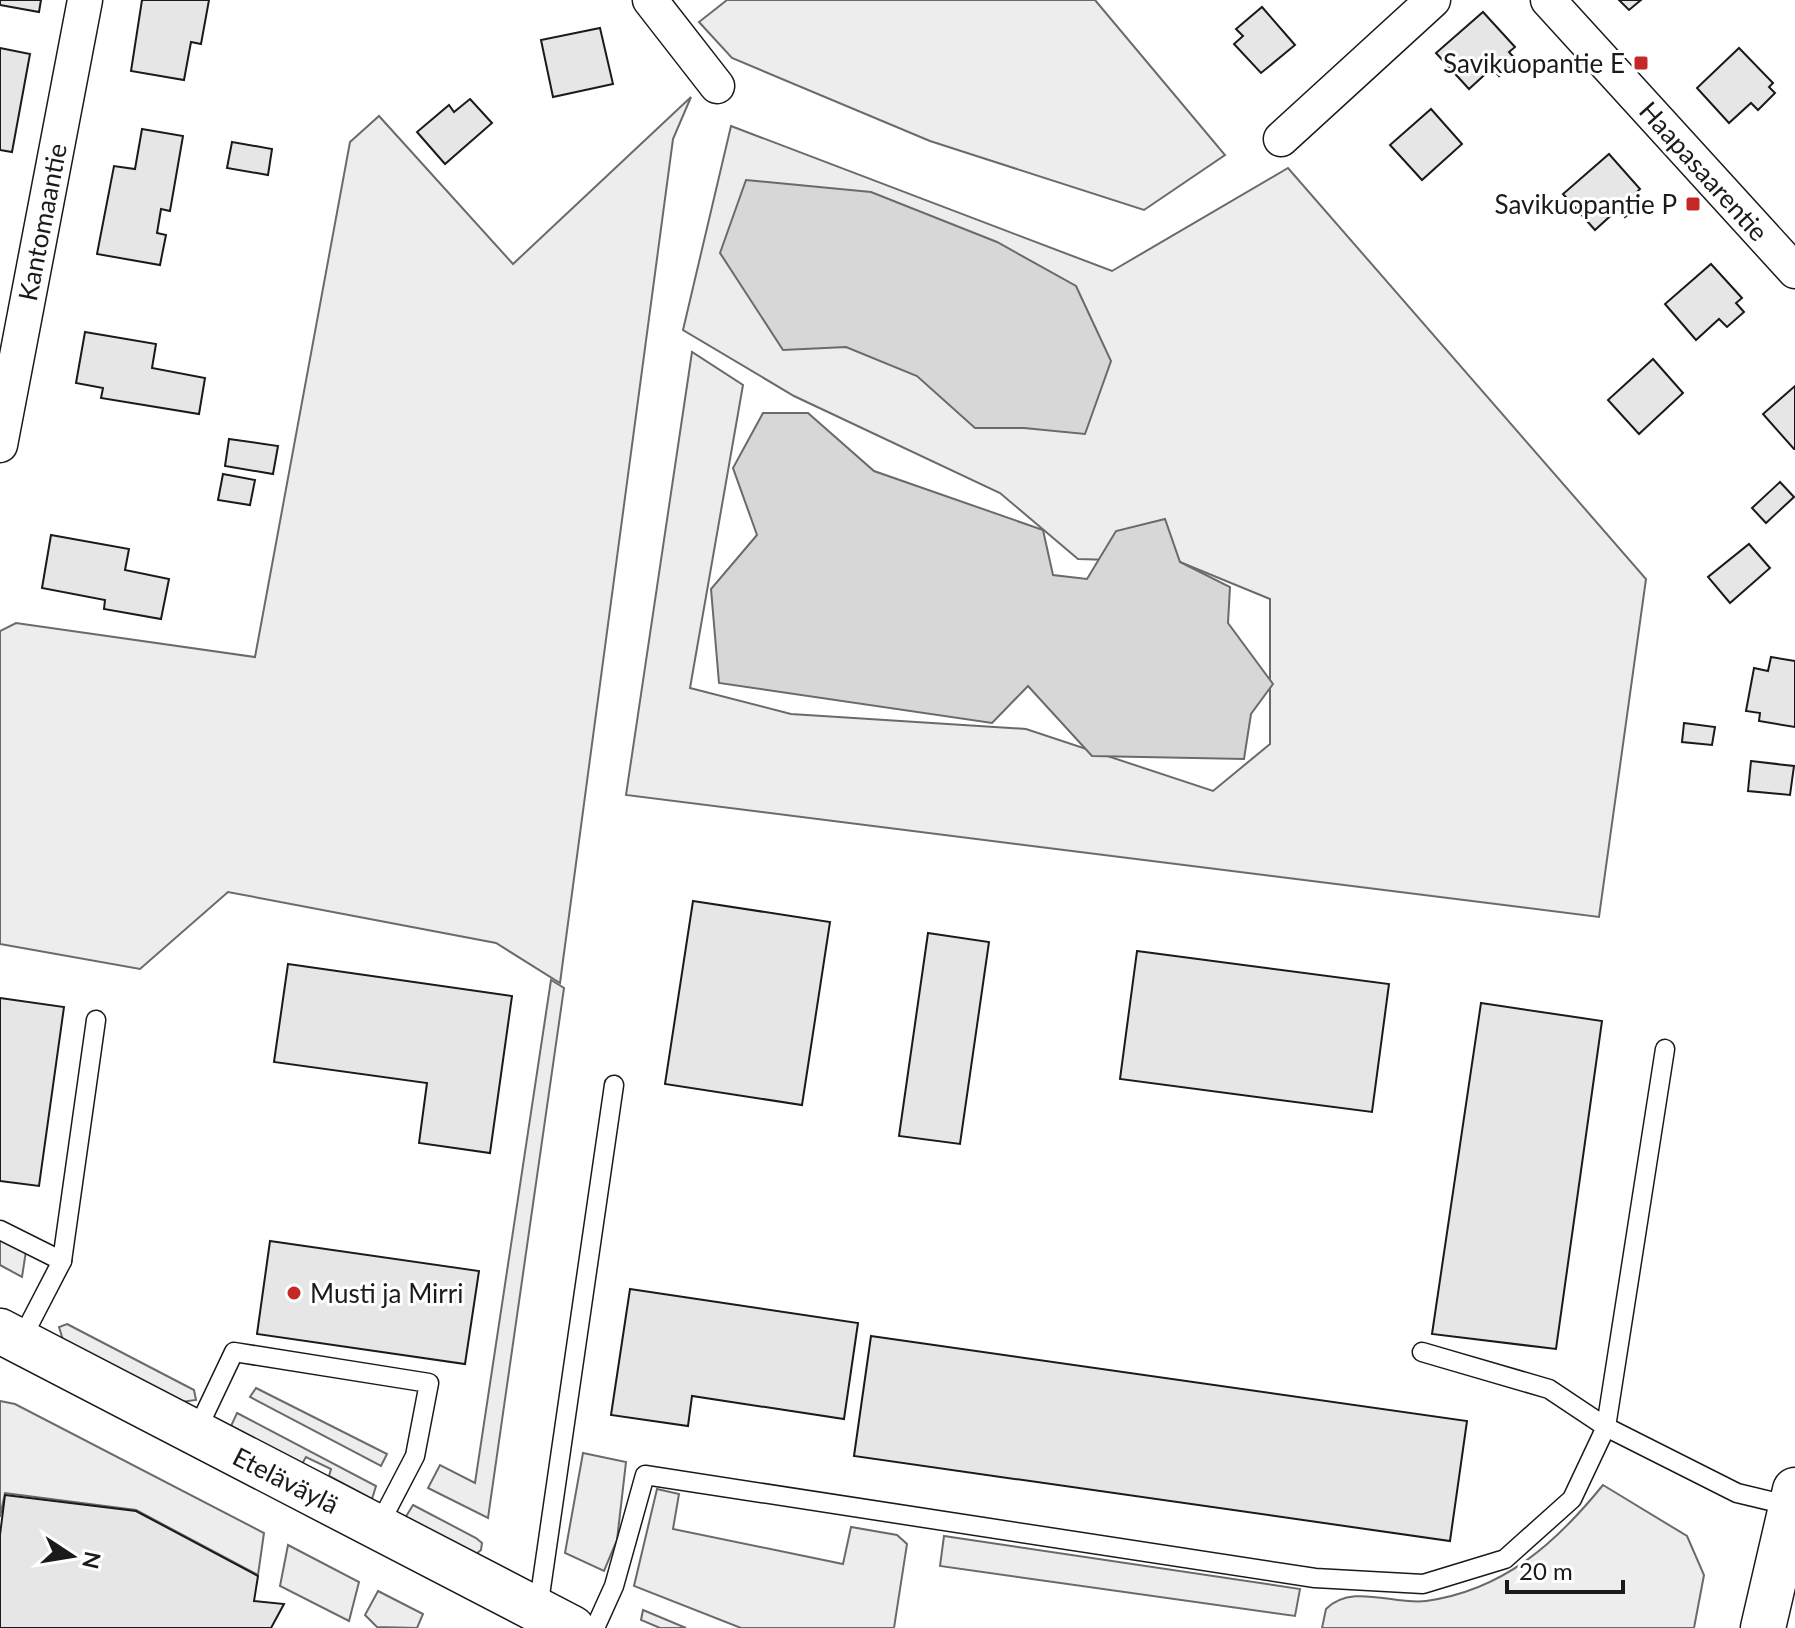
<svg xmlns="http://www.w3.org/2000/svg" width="1795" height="1628" viewBox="0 0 1795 1628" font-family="Lato,sans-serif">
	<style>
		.green { fill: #ededed; stroke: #6a6a6a; stroke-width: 2 }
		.water { fill: #d7d7d7; stroke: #6a6a6a; stroke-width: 2 }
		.building { fill: #e6e6e6; stroke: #1a1a1a; stroke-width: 2 }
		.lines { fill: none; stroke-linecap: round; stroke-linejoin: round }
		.service-casing { stroke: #1a1a1a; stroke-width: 21 }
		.minor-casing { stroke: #1a1a1a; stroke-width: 37 }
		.secondary-casing { stroke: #1a1a1a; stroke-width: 47 }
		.service { stroke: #fff; stroke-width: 18 }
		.minor { stroke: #fff; stroke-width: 34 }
		.secondary { stroke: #fff; stroke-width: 44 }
		.poi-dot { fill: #c62828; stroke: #fff; stroke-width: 3 }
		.labels { text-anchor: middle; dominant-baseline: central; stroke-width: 6; stroke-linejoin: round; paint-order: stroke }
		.poi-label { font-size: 26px; fill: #1a1a1a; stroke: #fff; text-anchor: end }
		.street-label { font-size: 26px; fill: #1a1a1a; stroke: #fff }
	</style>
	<rect width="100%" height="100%" fill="#fff"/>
	<g class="green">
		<polygon points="727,0 1095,0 1225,155 1144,210 930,141 732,58 699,22"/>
		<polygon points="691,97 673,139 560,983 496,943 228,892 140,969 0,944 0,631 16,623 255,657 350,142 379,116 513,264"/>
		<polygon points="731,126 1112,271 1288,168 1646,579 1599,917 626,795 692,352 743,385 690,688 791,714 1026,729 1213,791 1270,744 1270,599 1180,562 1078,559 1000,493 794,396 683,330"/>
		<polygon points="551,980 564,988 488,1518 428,1488 440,1465 475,1483"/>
		<polygon points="0,1238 26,1251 22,1277 0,1265"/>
		<polygon points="67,1324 194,1390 196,1400 181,1402 63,1340 59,1327"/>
		<polygon points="256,1388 387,1454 381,1466 250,1397"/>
		<polygon points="0,1401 15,1404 264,1533 258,1575 136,1510 5,1493 0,1517"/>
		<polygon points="237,1413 376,1486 372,1499 329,1476 331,1469 306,1457 302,1464 231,1426"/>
		<polygon points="583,1453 626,1462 617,1540 604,1571 565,1553"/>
		<path d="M1603 1485 1687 1536 1704 1575 1694 1628H1322L1326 1609C1352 1583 1393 1605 1426 1601 1504 1590 1556 1543 1603 1485Z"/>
		<polygon points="657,1489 679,1494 673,1529 843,1564 851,1527 897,1535 907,1544 894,1628 741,1628 634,1586"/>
		<polygon points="413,1505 476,1538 482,1543 481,1550 476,1554 405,1518"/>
		<polygon points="944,1536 1300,1589 1295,1616 940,1566"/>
		<polygon points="288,1545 359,1582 349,1621 280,1586"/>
		<polygon points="378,1591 423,1614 417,1628 377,1627 365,1615"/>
		<polygon points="643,1610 686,1628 660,1628 641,1620"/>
	</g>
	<g class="water">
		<polygon points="746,180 871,192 997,242 1076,286 1111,361 1085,434 1024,428 975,428 917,376 846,347 783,350 720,253"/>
		<polygon points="763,413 808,413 874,471 1043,530 1053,575 1087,579 1116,531 1165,519 1180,562 1230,587 1228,623 1273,684 1251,714 1244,759 1092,756 1028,686 992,723 719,683 711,589 757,535 733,468"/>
	</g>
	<g class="building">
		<polygon points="0,0 41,0 39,12 0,5"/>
		<polygon points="142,0 209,0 201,44 191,42 184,80 131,71"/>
		<polygon points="1619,0 1641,0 1629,10"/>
		<polygon points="1262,7 1295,45 1261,73 1234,44 1243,36 1236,29"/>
		<polygon points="1483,12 1515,47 1509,52 1517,61 1499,76 1492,68 1469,89 1436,53"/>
		<polygon points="600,28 613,84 553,97 541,40"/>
		<polygon points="0,48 30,54 12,152 0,150"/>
		<polygon points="1739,48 1773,83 1769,87 1775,93 1758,110 1751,103 1729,123 1697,88"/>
		<polygon points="470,99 492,123 445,164 417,132 449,105 454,112"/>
		<polygon points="1431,109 1462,144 1422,180 1390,145"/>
		<polygon points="142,129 183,136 170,211 161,209 157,233 166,235 160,265 97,254 114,166 135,169"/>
		<polygon points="232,142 272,149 268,175 227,168"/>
		<polygon points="1609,154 1640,189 1635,194 1643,202 1625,217 1618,209 1595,230 1563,194"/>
		<polygon points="1711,264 1742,298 1736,303 1744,312 1727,327 1719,319 1696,340 1665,304"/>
		<polygon points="85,332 156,344 152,368 205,378 199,414 101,398 103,388 76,383"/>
		<polygon points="1653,359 1683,393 1639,434 1608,400"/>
		<polygon points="1795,386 1795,449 1794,449 1763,414"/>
		<polygon points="229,439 278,446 273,474 225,466"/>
		<polygon points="223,474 255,480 250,505 218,500"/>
		<polygon points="1780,482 1794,497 1766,523 1752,508"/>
		<polygon points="51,535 129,549 125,570 169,579 161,619 104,609 105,600 42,588"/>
		<polygon points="1749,544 1770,568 1730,603 1708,577"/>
		<polygon points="1771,657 1795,661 1795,727 1759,721 1760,713 1746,711 1754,668 1768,671"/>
		<polygon points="1684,723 1715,727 1712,745 1682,742"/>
		<polygon points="1751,761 1794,766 1790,795 1748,791"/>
		<polygon points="693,901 830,922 802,1105 665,1084"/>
		<polygon points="928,933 989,942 960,1144 899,1136"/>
		<polygon points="1137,951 1389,984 1372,1112 1120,1079"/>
		<polygon points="288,964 512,996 490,1153 419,1143 427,1083 274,1062"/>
		<polygon points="0,998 64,1007 39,1186 0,1181"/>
		<polygon points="1481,1003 1602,1021 1556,1349 1432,1334"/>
		<polygon points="270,1241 479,1271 465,1364 257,1334"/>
		<polygon points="630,1289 858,1323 844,1419 692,1396 688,1426 611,1415"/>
		<polygon points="871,1336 1467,1421 1450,1541 854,1456"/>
		<polygon points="5,1495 136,1511 258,1576 254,1601 284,1604 271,1628 0,1628 0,1535"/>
	</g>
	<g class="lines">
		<defs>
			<g id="service">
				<polyline points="0,1230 62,1261"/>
				<polyline points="20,1342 62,1261 96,1020"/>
				<polyline points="1422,1352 1549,1389 1606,1427 1665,1049"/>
				<polyline points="196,1432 234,1352 429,1383 415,1456 378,1527"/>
				<polyline points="538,1609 614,1085"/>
				<polyline points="595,1628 614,1586 645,1475 1315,1578 1423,1584 1505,1559 1572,1499 1606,1427 1737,1493 1791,1506"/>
			</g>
			<g id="minor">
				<polyline points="650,0 717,86"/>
				<polyline points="1548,0 1795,271"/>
				<polyline points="1281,139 1433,0"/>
				<polyline points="0,445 85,0"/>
			</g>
			<g id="secondary">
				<polyline points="0,1331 572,1628"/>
				<polyline points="1763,1628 1795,1490"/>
			</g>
		</defs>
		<use href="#service" class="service-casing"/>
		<use href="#minor" class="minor-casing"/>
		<use href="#secondary" class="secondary-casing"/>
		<use href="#service" class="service"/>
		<use href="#minor" class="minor"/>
		<use href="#secondary" class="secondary"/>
	</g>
	<g class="poi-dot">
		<rect x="1633" y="55" width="16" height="16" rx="4"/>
		<rect x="1685" y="196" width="16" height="16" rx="4"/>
		<circle cx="294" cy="1293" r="8"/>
	</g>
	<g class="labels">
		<g class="poi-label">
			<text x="1625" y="63">Savikuopantie E</text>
			<text x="1677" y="204">Savikuopantie P</text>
			<text x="310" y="1293" text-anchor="start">Musti ja Mirri</text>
		</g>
		<g class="street-label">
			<text transform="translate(1704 171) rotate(48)">Haapasaarentie</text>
			<text transform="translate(42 222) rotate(-79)">Kantomaantie</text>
			<text transform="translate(286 1480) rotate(27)">Eteläväylä</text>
		</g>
	</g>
	<g transform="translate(72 1556) rotate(102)" stroke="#ffffff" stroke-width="6" paint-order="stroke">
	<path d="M0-6L14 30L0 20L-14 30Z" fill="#1a1a1a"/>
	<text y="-12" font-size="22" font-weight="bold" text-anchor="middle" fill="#1a1a1a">N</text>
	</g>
	<path d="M1507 1580v12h116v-12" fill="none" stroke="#1a1a1a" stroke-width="4"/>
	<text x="1519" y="1580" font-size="24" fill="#1a1a1a" stroke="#ffffff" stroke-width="6" paint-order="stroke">20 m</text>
</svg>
